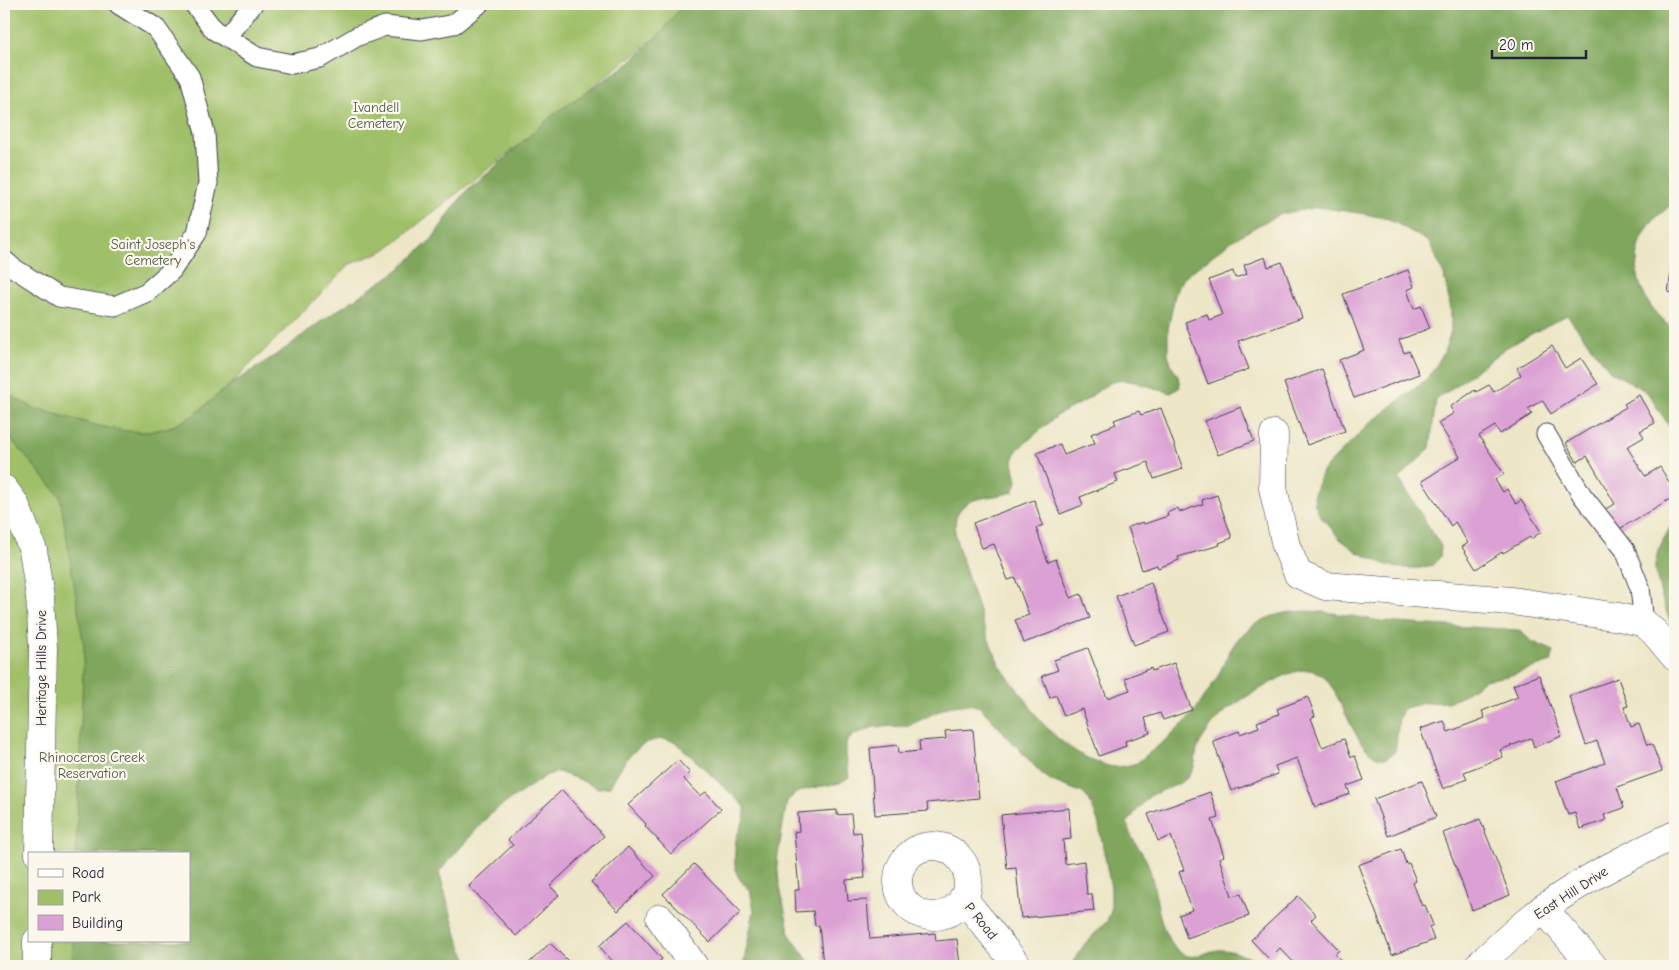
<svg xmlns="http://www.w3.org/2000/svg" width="1679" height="970" viewBox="0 0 1679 970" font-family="'Comic Neue',sans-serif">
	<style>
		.green { fill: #9fbf68; stroke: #607052; fill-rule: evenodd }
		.forest { fill: #7fa65c; stroke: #50644c }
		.building { fill: #dba1d4 }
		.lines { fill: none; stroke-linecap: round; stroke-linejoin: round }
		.lane-casing { stroke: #403f50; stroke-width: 21 }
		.street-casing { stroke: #403f50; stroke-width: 29 }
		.lane { stroke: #fff; stroke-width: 19 }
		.street { stroke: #fff; stroke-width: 28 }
		.labels { text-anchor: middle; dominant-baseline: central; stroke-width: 4.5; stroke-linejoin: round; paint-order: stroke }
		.park-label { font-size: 14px; fill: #4e594b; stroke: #fbf7ec }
		.street-label { font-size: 14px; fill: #22223b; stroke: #fbf7ec }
	</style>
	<rect width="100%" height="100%" fill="#fbf7ec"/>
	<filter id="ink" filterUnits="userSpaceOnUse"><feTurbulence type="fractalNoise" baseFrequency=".02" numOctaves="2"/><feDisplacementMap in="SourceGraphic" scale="10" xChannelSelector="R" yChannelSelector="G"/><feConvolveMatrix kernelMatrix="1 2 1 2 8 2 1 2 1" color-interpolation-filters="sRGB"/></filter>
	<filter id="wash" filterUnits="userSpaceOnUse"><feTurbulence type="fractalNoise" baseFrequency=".0096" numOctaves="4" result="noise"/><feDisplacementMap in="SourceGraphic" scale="20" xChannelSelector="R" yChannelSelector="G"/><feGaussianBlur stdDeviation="1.12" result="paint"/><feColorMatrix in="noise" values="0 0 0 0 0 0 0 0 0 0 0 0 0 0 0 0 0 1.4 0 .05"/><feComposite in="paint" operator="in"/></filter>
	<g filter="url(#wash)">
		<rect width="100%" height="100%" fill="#ede6c7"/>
		<path class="green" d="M4 4H698L385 250 350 264 150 466 211 966H4ZM29 854H189V941H29Z"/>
		<g class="forest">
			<path d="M683 4H1675V201C1668 208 1659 214 1652 222 1623 259 1639 306 1675 330V435L1647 392 1610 371 1567 315 1507 347 1436 400 1430 448 1399 479 1441 546 1440 557 1433 565 1420 568H1398L1387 565 1357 552 1340 539 1319 514 1315 505 1314 494 1322 471 1370 423 1423 382 1431 374 1444 352 1451 331V310L1444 275 1429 242 1389 219 1365 214 1318 207 1281 214 1262 223 1233 240 1183 278 1175 295 1168 329V355L1172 366 1178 376 1180 387 1171 393 1134 382 1123 380 1112 382 1103 387 1085 401 1059 414 1017 450 1013 461 1017 482 1013 492C1001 496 990 496 978 499 955 504 952 523 957 543 970 581 980 622 997 659 1003 673 1014 684 1023 696 1028 702 1031 709 1036 715 1053 738 1086 763 1114 767 1122 767 1130 765 1137 763 1154 749 1173 735 1189 718 1198 708 1207 693 1215 681 1223 668 1228 650 1239 638 1282 592 1344 618 1397 623 1438 626 1478 627 1518 630L1533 642 1554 651 1551 662 1508 676 1484 680 1457 699 1447 702 1424 703 1404 708 1399 718 1395 752 1386 758C1383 758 1377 758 1375 756 1355 746 1342 698 1326 679 1308 658 1278 679 1260 689 1247 696 1234 704 1222 714 1214 721 1207 732 1201 741 1193 753 1198 767 1189 776 1179 787 1164 788 1152 795 1144 799 1133 816 1127 823 1130 841 1142 849 1148 864 1158 890 1157 943 1185 955 1197 960 1206 951 1218 950 1230 949 1241 955 1252 958L1256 966H1070L1084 945 1107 921 1111 911V888L1098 821 1090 801 1083 793 1052 781 1042 774 980 707 969 704 947 707 908 726 874 727 853 735 846 743V755L849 777 840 783 807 789 796 793 787 801 777 861 779 883 790 935 812 966H743L754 910 750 890C736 878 734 871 735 852 735 849 735 844 736 840 739 827 746 823 745 807L676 742C643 730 623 761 610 787L598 788 578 779 558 772 547 775 491 813 439 872 459 942 471 966H72L73 941H189V854H76L84 647 60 496 4 431V391L14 398 34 408 103 427 125 431 149 432 173 426 193 416 227 387 286 348 320 322 397 271 432 239 456 204 470 187 487 174 554 114 628 64 663 31Z"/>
			<path d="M1675 520V631C1669 624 1655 577 1655 567 1654 554 1668 530 1675 520Z"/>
		</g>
		<g id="blocks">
			<g class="building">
				<polygon points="1674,255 1675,255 1675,293 1668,292"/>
				<polygon points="1265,257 1268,267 1282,262 1302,318 1238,341 1249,369 1208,384 1185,322 1207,314 1209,320 1222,315 1209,280 1233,271 1235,278 1247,274 1244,265"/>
				<polygon points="1408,270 1414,287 1407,290 1414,309 1421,306 1430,328 1399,340 1404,353 1409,351 1419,374 1354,398 1339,360 1364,350 1343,294"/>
				<polygon points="1552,346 1565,368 1581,358 1598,384 1551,414 1542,400 1528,409 1532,414 1500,434 1495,426 1479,436 1504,474 1495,480 1503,492 1507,489 1516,504 1521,500 1541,532 1531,539 1530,537 1503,553 1502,552 1476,569 1462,547 1468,543 1455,522 1451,526 1422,481 1460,457 1438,423 1454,413 1450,407 1475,390 1476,392 1489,385 1494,392 1521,375 1517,368"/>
				<polygon points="1322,369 1345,431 1307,445 1284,383"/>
				<polygon points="1639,395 1655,423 1640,431 1644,437 1627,447 1645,476 1660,467 1675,492 1675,496 1616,531 1603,510 1615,504 1587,456 1577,462 1566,443 1626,407 1624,404"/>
				<polygon points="1241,407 1254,441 1218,455 1205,421"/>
				<polygon points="1161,408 1183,469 1154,479 1148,462 1115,474 1118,482 1080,497 1083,505 1060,514 1037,453 1060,444 1064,455 1095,443 1091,434 1116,424 1114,420 1139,411 1141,415"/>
				<polygon points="1217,495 1232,538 1219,543 1220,545 1178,557 1179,560 1158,568 1157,565 1142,570 1128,527 1143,522 1144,524 1168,516 1167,513 1178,508 1180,512 1203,504 1202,500"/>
				<polygon points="1034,500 1043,525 1036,528 1048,562 1056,559 1071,598 1081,594 1090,618 1024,643 1015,620 1029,615 1015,578 1008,580 994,544 982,548 973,523"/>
				<polygon points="1151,583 1169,632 1134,645 1116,596"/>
				<polygon points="1088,648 1107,698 1130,690 1125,678 1151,668 1152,671 1174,663 1192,710 1163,720 1160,713 1145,718 1150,733 1125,741 1126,746 1099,756 1082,709 1064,716 1056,695 1050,698 1042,676 1058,670 1054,660"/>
				<polygon points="1539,675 1562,736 1534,747 1531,738 1500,750 1503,757 1464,772 1467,779 1443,789 1420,729 1444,721 1448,732 1485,718 1482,711 1518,697 1513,685"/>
				<polygon points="1618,678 1628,706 1624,707 1631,727 1639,724 1647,745 1652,744 1662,771 1617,787 1624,808 1604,815 1606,820 1580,829 1575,813 1568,815 1556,781 1605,763 1597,741 1586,745 1569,696"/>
				<polygon points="1308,697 1315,716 1311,718 1322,747 1344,739 1351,757 1355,756 1364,780 1347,786 1350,794 1315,807 1297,758 1275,766 1278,774 1231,791 1213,741 1239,731 1240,734 1259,727 1257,722 1279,714 1277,709"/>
				<polygon points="973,729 979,798 927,803 928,811 875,815 870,748 898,745 899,753 920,751 919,741 946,739 945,731"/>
				<polygon points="678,760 690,773 684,779 691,787 700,796 706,792 721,809 671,854 645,826 646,824 628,805"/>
				<polygon points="1422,781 1436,817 1388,836 1374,799"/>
				<polygon points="562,790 604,836 550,886 559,895 516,936 469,886 513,845 508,840"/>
				<polygon points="1210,792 1219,818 1212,820 1224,856 1219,858 1232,896 1241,894 1249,916 1187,938 1179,915 1192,910 1179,872 1184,870 1171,836 1158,841 1148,814"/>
				<polygon points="1069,808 1071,839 1063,840 1065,864 1084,861 1087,894 1092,894 1094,911 1021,918 1016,868 1007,869 1001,815"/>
				<polygon points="837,810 837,815 851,814 853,833 861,832 865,878 846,880 848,901 867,900 870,939 935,933 936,941 957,939 960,966 843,966 843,962 823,964 819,925 815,926 813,911 796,912 795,890 799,890 794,832 799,831 798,813"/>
				<polygon points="1480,819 1510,895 1472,910 1443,833"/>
				<polygon points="628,847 655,876 618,911 591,882"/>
				<polygon points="1401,849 1406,864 1409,863 1416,881 1413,883 1422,906 1425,905 1433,925 1429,927 1434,940 1392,955 1358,865"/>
				<polygon points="694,864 741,912 710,942 663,894"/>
				<polygon points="1298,896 1316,915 1311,920 1339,950 1335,954 1346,966 1297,966 1280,948 1269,959 1251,940"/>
				<polygon points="628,921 662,959 655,966 617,966 599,946"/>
				<polygon points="550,943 573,966 526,966"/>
			</g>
		</g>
	</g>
	<g filter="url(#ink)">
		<use href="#blocks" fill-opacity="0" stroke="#403f50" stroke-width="1"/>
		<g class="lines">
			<defs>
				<g id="lane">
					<polyline points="194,4 214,30 257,57 292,64 320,58 358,36 385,26 422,30 454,24 479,4"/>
					<polyline points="226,37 253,4"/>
					<polyline points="4,260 12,267 59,297 115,306 147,292 172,270 197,233 208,183 205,133 190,77 156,28 118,4"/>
					<polyline points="1546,434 1582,495 1625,550 1640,588 1644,623"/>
				</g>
				<g id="street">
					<polyline points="1274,434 1273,488 1286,546 1298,574 1325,586 1512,601 1619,617 1644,623 1654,632 1675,657"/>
					<polyline points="4,489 15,504 33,550 40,597 43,648 39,854"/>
					<circle cx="933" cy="881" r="35"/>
					<polyline points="963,898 1018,966"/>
					<polyline points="1543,908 1593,966"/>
					<polyline points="660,918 694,966"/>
					<polyline points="37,966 37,941"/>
					<path d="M1478 966C1499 946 1521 925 1544 908 1585 878 1630 856 1675 835"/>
				</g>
			</defs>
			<use href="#lane" class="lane-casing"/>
			<use href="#street" class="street-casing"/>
			<use href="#lane" class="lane"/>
			<use href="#street" class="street"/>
		</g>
	</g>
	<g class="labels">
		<g class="park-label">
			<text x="376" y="107">Ivandell<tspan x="376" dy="16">Cemetery</tspan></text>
			<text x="153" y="244">Saint Joseph's<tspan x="153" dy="16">Cemetery</tspan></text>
			<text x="92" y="757">Rhinoceros Creek<tspan x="92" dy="16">Reservation</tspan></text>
		</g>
		<g class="street-label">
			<text transform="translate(41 668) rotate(-90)">Heritage Hills Drive</text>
			<text transform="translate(1571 893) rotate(-33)">East Hill Drive</text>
			<text transform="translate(981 921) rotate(51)">P Road</text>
		</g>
	</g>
	<rect width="1679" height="970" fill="none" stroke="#fbf7ec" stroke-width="20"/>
	<rect x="28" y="852" width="162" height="90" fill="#fbf7ec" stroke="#a4a2a5"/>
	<rect x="38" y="869" width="25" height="8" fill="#ffffff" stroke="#a4a2a5"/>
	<text x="72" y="878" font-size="15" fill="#22223b">Road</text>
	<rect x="38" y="890" width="25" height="15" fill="#9fbf68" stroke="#a4a2a5"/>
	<text x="72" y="902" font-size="15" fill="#22223b">Park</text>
	<rect x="38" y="915" width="25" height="15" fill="#dba1d4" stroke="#a4a2a5"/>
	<text x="72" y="928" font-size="15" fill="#22223b">Building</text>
	<path d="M1492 50v8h94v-8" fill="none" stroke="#22223b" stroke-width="2.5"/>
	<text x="1499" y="50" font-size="15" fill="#22223b" stroke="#fbf7ec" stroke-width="4" paint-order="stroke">20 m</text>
</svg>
